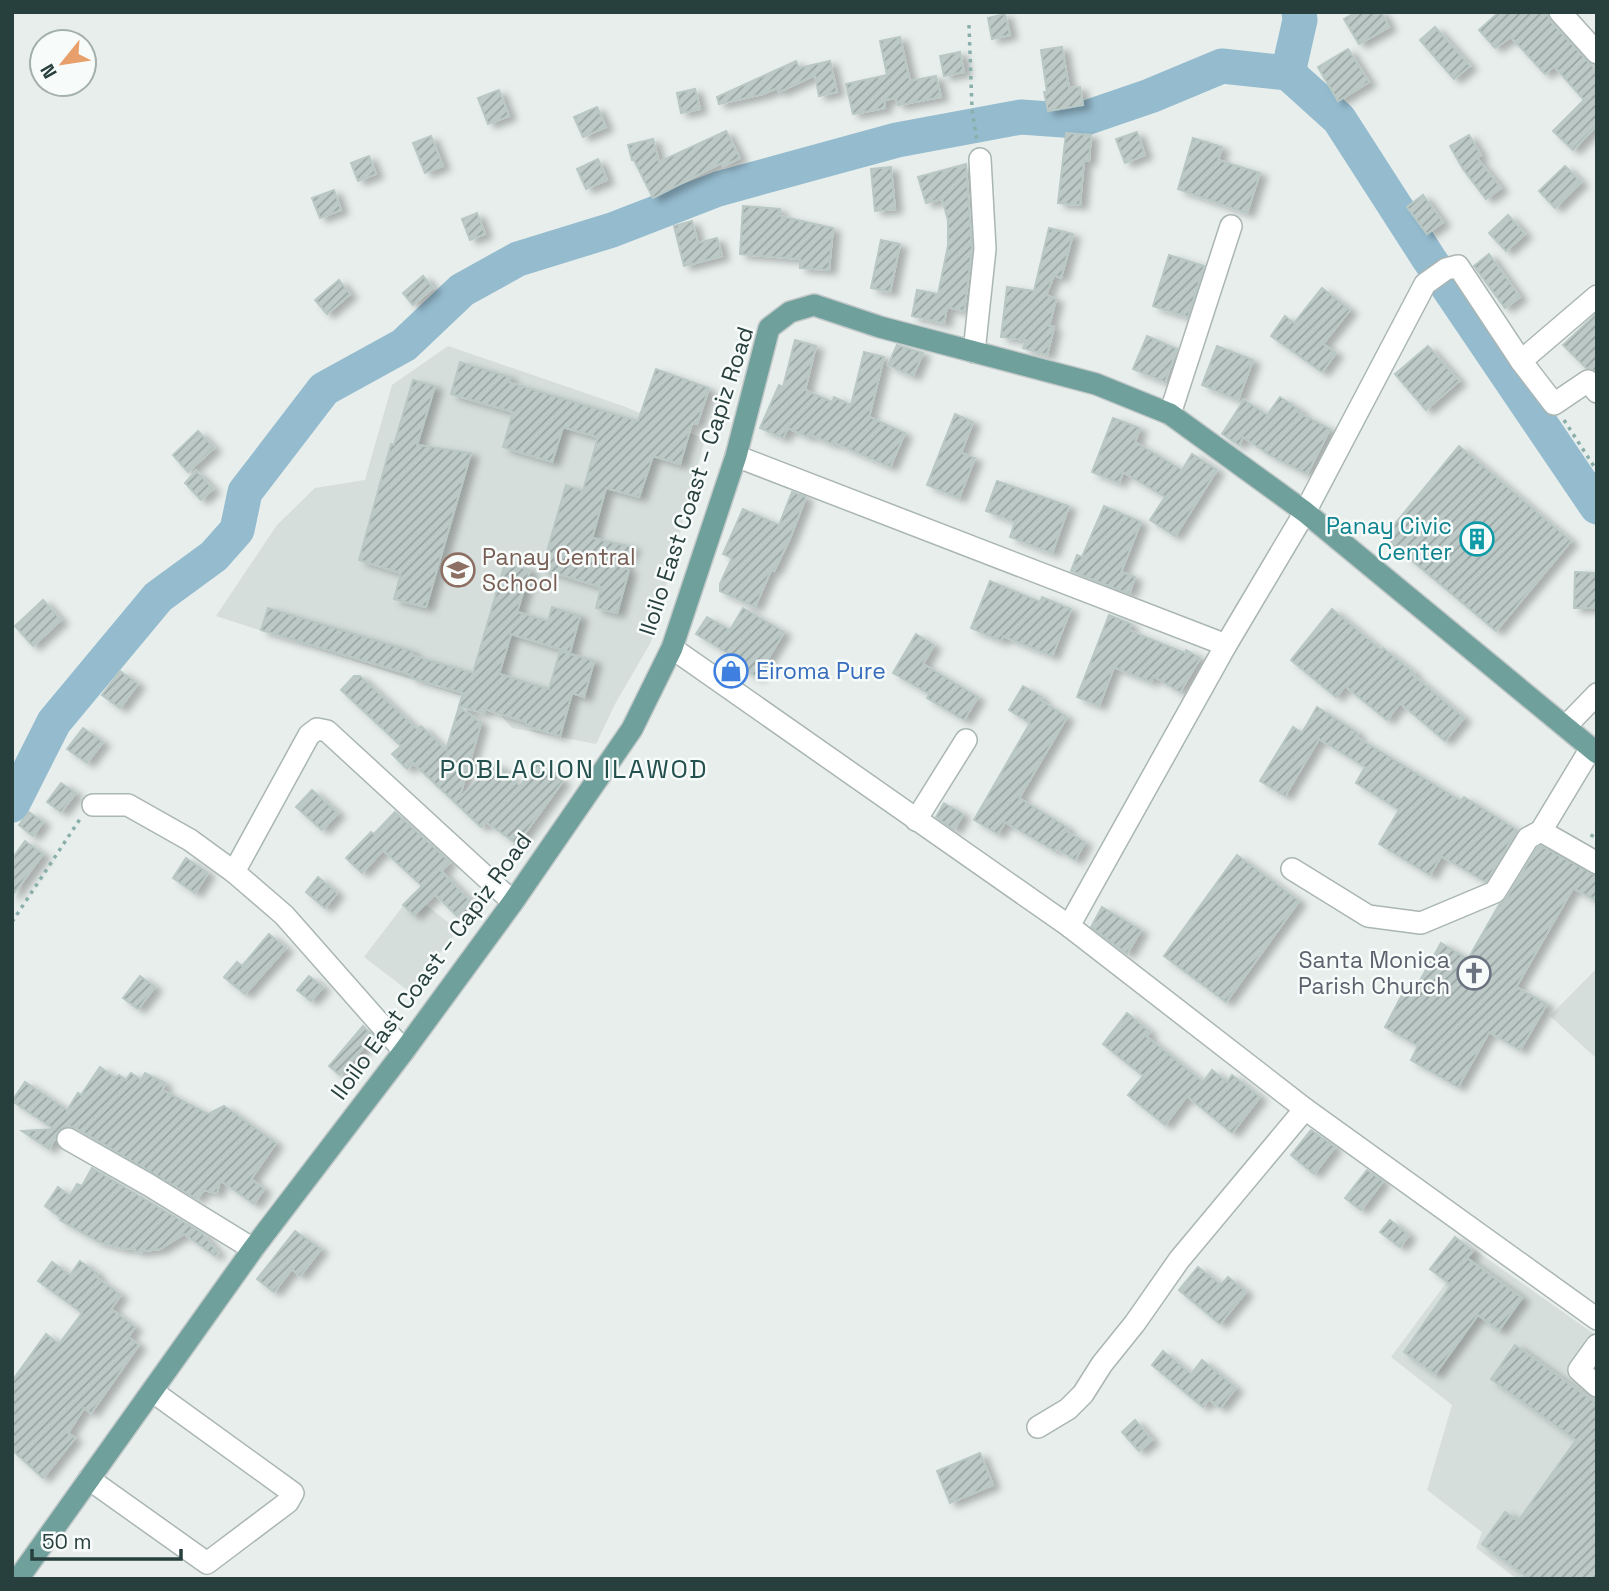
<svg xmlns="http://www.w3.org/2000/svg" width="1609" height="1591" viewBox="0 0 1609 1591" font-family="'Space Grotesk',sans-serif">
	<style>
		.built { fill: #d5dedb }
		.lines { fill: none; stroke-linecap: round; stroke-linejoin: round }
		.river { stroke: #94bbce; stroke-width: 35 }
		.building { fill: url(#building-hatch); stroke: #b9c8c4; stroke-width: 2; filter: url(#shadow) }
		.minor-casing { stroke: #aab6b4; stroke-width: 24 }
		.major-casing { stroke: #c3c9c9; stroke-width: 24 }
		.path { stroke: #8aafaa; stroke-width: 3.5; stroke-dasharray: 3.5 5; stroke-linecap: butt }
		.minor { stroke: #fff; stroke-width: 21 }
		.major { stroke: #6fa09c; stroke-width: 21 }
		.labels { text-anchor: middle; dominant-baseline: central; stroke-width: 5; stroke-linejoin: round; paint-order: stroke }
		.street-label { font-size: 23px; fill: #273f3d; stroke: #f7fbfa }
		.culture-label { font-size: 23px; fill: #0d838f; stroke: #f7fbfa; text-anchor: end }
		.education-label { font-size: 23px; fill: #785e54; stroke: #f7fbfa; text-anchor: start }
		.shop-label { font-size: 23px; fill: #366cbe; stroke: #f7fbfa; text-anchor: start }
		.worship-label { font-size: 23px; fill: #5b616d; stroke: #f7fbfa; text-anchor: end }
		.quarter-label { font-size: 26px; letter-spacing: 2px; fill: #24504d; stroke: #f7fbfa }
	</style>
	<defs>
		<pattern id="building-hatch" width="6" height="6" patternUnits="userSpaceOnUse" patternTransform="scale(1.75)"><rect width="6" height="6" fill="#bcc9c6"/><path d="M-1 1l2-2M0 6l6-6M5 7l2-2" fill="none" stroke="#99a5a2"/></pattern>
		<filter id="shadow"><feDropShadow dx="7" dy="4" stdDeviation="3.5" flood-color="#0004"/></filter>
	</defs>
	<rect width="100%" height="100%" fill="#e7eeec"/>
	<g class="built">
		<polygon points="448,346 623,406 705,439 651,642 615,704 596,744 512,728 493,706 216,616 277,525 315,488 365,480 392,385"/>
		<polygon points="412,894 458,930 410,992 364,957"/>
		<polygon points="1597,968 1597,1059 1550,1016"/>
		<polygon points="1472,1248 1597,1336 1597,1579 1517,1579 1476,1548 1482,1532 1427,1490 1452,1405 1391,1357"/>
	</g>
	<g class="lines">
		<g class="river">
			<polyline points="1288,73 1300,20 1299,12"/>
			<polyline points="12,805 54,722 158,597 214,556 237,530 245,492 324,389 404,345 462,290 518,259 612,230 718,189 897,140 1021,117 1077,121 1150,96 1222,66 1288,73 1339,119 1429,259 1597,507"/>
		</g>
	</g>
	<g class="building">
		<polygon points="1356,12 1381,12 1389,27 1359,44 1344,19"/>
		<polygon points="1499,12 1547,12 1550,21 1597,71 1597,125 1573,150 1553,131 1584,100 1554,66 1545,74 1511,37 1495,48 1479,30"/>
		<polygon points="1005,14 1010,35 992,39 988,18"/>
		<polygon points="1435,27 1470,66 1454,79 1420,40"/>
		<polygon points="900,37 910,81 936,76 941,97 898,105 896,98 884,100 885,108 853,114 846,84 887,75 880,41"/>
		<polygon points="1062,47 1069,88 1080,87 1083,105 1048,111 1044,92 1047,92 1041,50"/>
		<polygon points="1348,49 1369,82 1338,101 1318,67"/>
		<polygon points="960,52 964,72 944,76 940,56"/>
		<polygon points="796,61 799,68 830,61 837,92 819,96 815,75 779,92 777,88 763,94 719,104 717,97"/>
		<polygon points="695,89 700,109 681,113 677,93"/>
		<polygon points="499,90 509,116 488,124 478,98"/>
		<polygon points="597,107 606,127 583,137 574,117"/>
		<polygon points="726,131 740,158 723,166 721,163 653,198 634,160 632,160 628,145 653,139 659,162"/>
		<polygon points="1137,132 1145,155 1125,163 1116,139"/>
		<polygon points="1066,133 1091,135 1089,161 1084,160 1080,205 1058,203"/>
		<polygon points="1469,135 1481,155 1477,158 1501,188 1486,199 1463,169 1450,146"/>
		<polygon points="431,136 443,166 425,173 413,143"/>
		<polygon points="1193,138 1222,147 1218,160 1260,173 1247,213 1178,189"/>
		<polygon points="369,156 376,174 358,181 351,163"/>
		<polygon points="598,159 607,180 586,189 577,169"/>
		<polygon points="966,164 972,249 964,311 947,307 944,323 912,316 917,290 938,294 948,246 948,220 942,199 926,203 918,177"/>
		<polygon points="1565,166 1581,182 1555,208 1539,191"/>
		<polygon points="891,167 895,209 875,211 871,169"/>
		<polygon points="334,190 341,210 320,218 312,198"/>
		<polygon points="1423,195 1443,222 1427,234 1407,207"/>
		<polygon points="743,206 780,209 780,216 833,228 829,270 800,268 800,259 740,254"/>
		<polygon points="477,213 485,234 470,240 462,219"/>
		<polygon points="1508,215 1525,234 1506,251 1489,233"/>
		<polygon points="692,221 698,243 717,238 722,256 684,266 674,226"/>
		<polygon points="1049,228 1073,234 1061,278 1054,275 1046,295 1056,299 1049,326 1054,327 1047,355 1023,348 1026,340 1001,337 1007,287 1034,291"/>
		<polygon points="881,240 900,244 890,292 871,288"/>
		<polygon points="1489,254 1520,297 1505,308 1474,266"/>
		<polygon points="1169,255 1204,266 1188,317 1153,306"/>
		<polygon points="423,276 433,288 413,305 403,293"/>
		<polygon points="339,280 350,294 327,314 315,300"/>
		<polygon points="1322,288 1350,310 1323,344 1336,353 1322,372 1271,336 1285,316 1294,323"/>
		<polygon points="1597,313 1597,372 1586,368 1563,345"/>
		<polygon points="1147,336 1177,349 1165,382 1133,369"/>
		<polygon points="795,340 816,346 805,390 832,402 834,397 851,405 864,352 884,357 869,417 905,433 890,467 833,442 832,444 809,434 808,437 788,428 783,438 760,428 779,385 783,387"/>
		<polygon points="897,345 923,353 913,376 888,365"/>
		<polygon points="1217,346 1253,360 1238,400 1202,385"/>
		<polygon points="1428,346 1459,381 1426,410 1395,374"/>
		<polygon points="460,362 510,377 508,382 638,421 656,369 709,388 697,424 692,423 680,464 653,456 639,497 606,488 592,538 633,547 622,567 629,570 617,613 596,608 601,587 542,569 566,485 583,491 598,437 563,427 552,462 503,447 513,412 451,394"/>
		<polygon points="413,380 435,386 417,445 471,453 426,607 394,599 401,573 359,560 391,444 394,445"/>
		<polygon points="1280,397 1301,411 1299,413 1330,429 1307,474 1271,456 1243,437 1239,445 1222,434 1244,400 1267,415"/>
		<polygon points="955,414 973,422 961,453 975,458 959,498 927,485"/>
		<polygon points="1113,418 1140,428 1135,442 1182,470 1192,454 1217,470 1175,536 1150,520 1165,497 1123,472 1119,483 1092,472"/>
		<polygon points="198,431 214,448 188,472 173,455"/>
		<polygon points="1459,446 1571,541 1496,631 1384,537"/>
		<polygon points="196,471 213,489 201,500 185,483"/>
		<polygon points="997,481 1069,506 1052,553 1010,537 1015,522 986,511"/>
		<polygon points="792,492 806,497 790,538 774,571 771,570 755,607 720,591 720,584 732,558 723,554 743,509 779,525"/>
		<polygon points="1104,506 1141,522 1121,572 1135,577 1129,594 1071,571 1077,555 1082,557"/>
		<polygon points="505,563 530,570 517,612 548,621 552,607 580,616 570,652 511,634 499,674 549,689 560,651 594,661 584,697 572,693 560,736 526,726 526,722 485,709 484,713 459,706 463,693 411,678 412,675 261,630 268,608 412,651 411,655 473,673"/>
		<polygon points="1575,572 1597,573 1597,608 1574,608"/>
		<polygon points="990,581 1040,602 1042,597 1071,609 1052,656 1003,636 1001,641 971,628"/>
		<polygon points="43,600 61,620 33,646 15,626"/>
		<polygon points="743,608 784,632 757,677 728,660 731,655 696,634 707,617 730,630"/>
		<polygon points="1332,609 1381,650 1383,648 1414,673 1413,675 1464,718 1445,741 1400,703 1387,720 1345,686 1336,697 1291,660"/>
		<polygon points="1109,615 1131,624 1128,630 1185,653 1186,650 1200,658 1180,692 1153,676 1151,682 1114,667 1099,706 1077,697"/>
		<polygon points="916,634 934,645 923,664 978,697 964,720 927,698 929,694 893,673"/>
		<polygon points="120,671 138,684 120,708 102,695"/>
		<polygon points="354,676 360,676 417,729 421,726 446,750 459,707 481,723 459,799 495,763 520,786 536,762 563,781 517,844 486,822 481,827 413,763 407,769 392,754 401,746 341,690"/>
		<polygon points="1023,686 1042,697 1040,700 1067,717 1019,798 1068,828 1066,831 1085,842 1075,860 1056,848 1055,851 1005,822 998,834 974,820 1030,723 1009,710"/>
		<polygon points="1317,707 1358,733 1355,736 1461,801 1464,797 1517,830 1486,882 1441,856 1430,875 1379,844 1399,810 1356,783 1365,767 1319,739 1285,796 1260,781 1293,727 1302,733"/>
		<polygon points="83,728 103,742 87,763 67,749"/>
		<polygon points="61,783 76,793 61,812 47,802"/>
		<polygon points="312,790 338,813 322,830 296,807"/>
		<polygon points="944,803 963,814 954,830 936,817"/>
		<polygon points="29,812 43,822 33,836 19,825"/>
		<polygon points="395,812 450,862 441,871 471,902 457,916 435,894 414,915 403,905 422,886 383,850 362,873 346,858 371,832 374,834"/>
		<polygon points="25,841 43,854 12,896 12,859"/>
		<polygon points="1541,846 1597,876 1597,901 1573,888 1516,987 1547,1004 1520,1050 1489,1032 1458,1087 1411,1060 1418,1046 1385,1027 1404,991 1412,995 1441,943 1468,959 1499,905 1506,899 1537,848"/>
		<polygon points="1237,855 1299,901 1226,1002 1164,956"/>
		<polygon points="186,858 208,873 195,893 173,878"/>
		<polygon points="318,877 337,893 325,908 306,892"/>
		<polygon points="1102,907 1141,930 1127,954 1091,927"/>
		<polygon points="269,934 286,948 245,994 224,977 237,962 242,966"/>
		<polygon points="140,976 155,987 138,1009 123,998"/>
		<polygon points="309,976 323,987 311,1001 297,990"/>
		<polygon points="1127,1013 1150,1032 1146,1036 1203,1082 1212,1070 1227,1082 1232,1075 1260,1097 1232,1133 1187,1096 1165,1125 1128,1095 1143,1076 1103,1044"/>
		<polygon points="363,1026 373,1036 340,1075 329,1066"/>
		<polygon points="100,1067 116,1078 119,1075 126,1080 131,1073 141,1080 145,1073 165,1083 162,1090 208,1114 224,1106 276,1143 251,1179 264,1189 254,1204 220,1180 217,1193 204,1190 197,1199 74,1127 67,1126 61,1128 49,1149 22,1131 54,1129 12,1101 25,1082 67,1110 78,1093 81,1095"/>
		<polygon points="1311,1130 1335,1147 1314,1174 1291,1155"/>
		<polygon points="92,1168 202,1233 218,1253 215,1256 184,1234 160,1249 136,1252 135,1248 125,1249 99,1242 60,1220 61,1218 45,1206 58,1187 70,1196 77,1184 82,1186"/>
		<polygon points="1367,1170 1383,1181 1361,1210 1345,1198"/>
		<polygon points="1390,1220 1409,1235 1400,1247 1380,1232"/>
		<polygon points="295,1231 321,1249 300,1276 292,1269 274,1292 257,1279"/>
		<polygon points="1455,1237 1473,1251 1467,1258 1522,1298 1499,1330 1478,1315 1435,1374 1404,1352 1451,1285 1430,1269"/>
		<polygon points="80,1261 98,1274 96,1277 121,1295 111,1309 135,1327 128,1337 139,1345 91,1413 84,1408 68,1433 75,1438 43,1478 12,1450 12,1381 46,1334 59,1344 82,1313 38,1281 52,1262 70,1275"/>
		<polygon points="1198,1267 1221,1285 1228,1277 1246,1292 1220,1324 1179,1290"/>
		<polygon points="1515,1345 1597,1404 1597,1579 1530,1579 1482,1544 1505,1512 1518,1521 1576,1440 1491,1379"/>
		<polygon points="1163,1351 1191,1374 1202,1360 1236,1388 1220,1408 1209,1399 1203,1407 1152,1365"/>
		<polygon points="1135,1420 1152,1440 1139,1451 1122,1432"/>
		<polygon points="980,1453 993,1485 950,1503 937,1471"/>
	</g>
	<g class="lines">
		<defs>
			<g id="minor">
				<polyline points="1560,12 1597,53"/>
				<polyline points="974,352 985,249 980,159"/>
				<polyline points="1521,361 1597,296"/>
				<polyline points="1170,414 1231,226"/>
				<polyline points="736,456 1226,645"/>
				<polyline points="672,648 1069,926 1305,1109 1597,1319"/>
				<polyline points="1566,726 1597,694"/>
				<polyline points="1591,748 1541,831 1597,863"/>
				<polyline points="93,805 128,805 190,840 234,872 284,915 404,1051"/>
				<polyline points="916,820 966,740"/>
				<polyline points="1292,869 1368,916 1421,923 1495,892 1528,838 1541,831"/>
				<polyline points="234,872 309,735 317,729 327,731 513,902"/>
				<polyline points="1069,926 1226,645 1305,512 1425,284 1446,269 1458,266 1521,361 1554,404 1588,381 1597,392"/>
				<polyline points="68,1139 149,1185 253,1249"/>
				<polyline points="1597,1345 1579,1370 1597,1386"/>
				<polyline points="1038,1427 1068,1409 1083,1394 1102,1364 1135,1323 1179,1260 1305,1109"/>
				<polyline points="89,1479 207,1563 288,1502 293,1493 152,1391"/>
			</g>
			<polyline id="major" points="18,1579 253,1249 404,1051 513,902 632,729 672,648 736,456 769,328 790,312 814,305 880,327 1096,384 1170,414 1305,512 1597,753"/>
		</defs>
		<use href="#minor" class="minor-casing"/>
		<use href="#major" class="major-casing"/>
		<g class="path">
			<polyline points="969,25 972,109 977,141"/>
			<polyline points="1564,420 1597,471"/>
			<polyline points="1591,837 1597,829"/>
			<polyline points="12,922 80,819"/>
		</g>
		<use href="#minor" class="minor"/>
		<use href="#major" class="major"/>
	</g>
	<defs>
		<symbol id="building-ring" viewBox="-11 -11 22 22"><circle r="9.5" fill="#f7fbfa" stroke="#0f9aa8" stroke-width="1.5"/><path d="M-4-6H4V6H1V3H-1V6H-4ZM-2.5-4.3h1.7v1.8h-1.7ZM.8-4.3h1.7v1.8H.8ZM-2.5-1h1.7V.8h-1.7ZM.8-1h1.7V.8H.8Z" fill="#0f9aa8"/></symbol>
		<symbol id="school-ring" viewBox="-11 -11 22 22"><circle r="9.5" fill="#f7fbfa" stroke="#8d6e63" stroke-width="1.5"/><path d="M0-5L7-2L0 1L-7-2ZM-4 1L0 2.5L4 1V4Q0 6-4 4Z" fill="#8d6e63"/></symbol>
		<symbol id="shop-ring" viewBox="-11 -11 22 22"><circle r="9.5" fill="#f7fbfa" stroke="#3f7fe0" stroke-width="1.5"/><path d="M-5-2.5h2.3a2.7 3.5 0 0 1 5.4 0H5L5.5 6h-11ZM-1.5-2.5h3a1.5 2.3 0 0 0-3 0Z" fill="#3f7fe0"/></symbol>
		<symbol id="church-ring" viewBox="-11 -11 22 22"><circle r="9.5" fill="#f7fbfa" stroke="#6b7280" stroke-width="1.5"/><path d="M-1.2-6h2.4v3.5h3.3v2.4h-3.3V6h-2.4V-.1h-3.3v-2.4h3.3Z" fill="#6b7280"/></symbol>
	</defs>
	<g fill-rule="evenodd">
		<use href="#building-ring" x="1458" y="520" width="38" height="38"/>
		<use href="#school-ring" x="439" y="551" width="38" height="38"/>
		<use href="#shop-ring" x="712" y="652" width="38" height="38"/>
		<use href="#church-ring" x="1455" y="954" width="38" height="38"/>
	</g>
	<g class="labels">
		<g class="street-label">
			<text transform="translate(696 481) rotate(-72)">Iloilo East Coast – Capiz Road</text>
			<text transform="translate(431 966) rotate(-54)">Iloilo East Coast – Capiz Road</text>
		</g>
		<g class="culture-label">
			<text x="1452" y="526">Panay Civic<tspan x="1452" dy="26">Center</tspan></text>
		</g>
		<g class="education-label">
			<text x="482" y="557">Panay Central<tspan x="482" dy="26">School</tspan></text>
		</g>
		<g class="shop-label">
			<text x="756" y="671">Eiroma Pure</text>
		</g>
		<g class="worship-label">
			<text x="1450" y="960">Santa Monica<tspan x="1450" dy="26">Parish Church</tspan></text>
		</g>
		<g class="quarter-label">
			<text x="574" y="769">POBLACION ILAWOD</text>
		</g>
	</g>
	<rect width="1609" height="1591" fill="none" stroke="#273f3d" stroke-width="28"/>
	<g transform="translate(63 63) rotate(240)"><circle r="33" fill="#f7fbfa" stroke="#a4b0ae" stroke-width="2"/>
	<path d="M0-5L12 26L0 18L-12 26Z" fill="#e7a06b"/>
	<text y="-10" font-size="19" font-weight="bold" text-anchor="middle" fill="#273f3d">N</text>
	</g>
	<path d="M32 1549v10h149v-10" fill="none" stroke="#273f3d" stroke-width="3.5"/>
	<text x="42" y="1549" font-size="21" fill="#273f3d" stroke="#f7fbfa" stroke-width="5" paint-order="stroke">50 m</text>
</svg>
